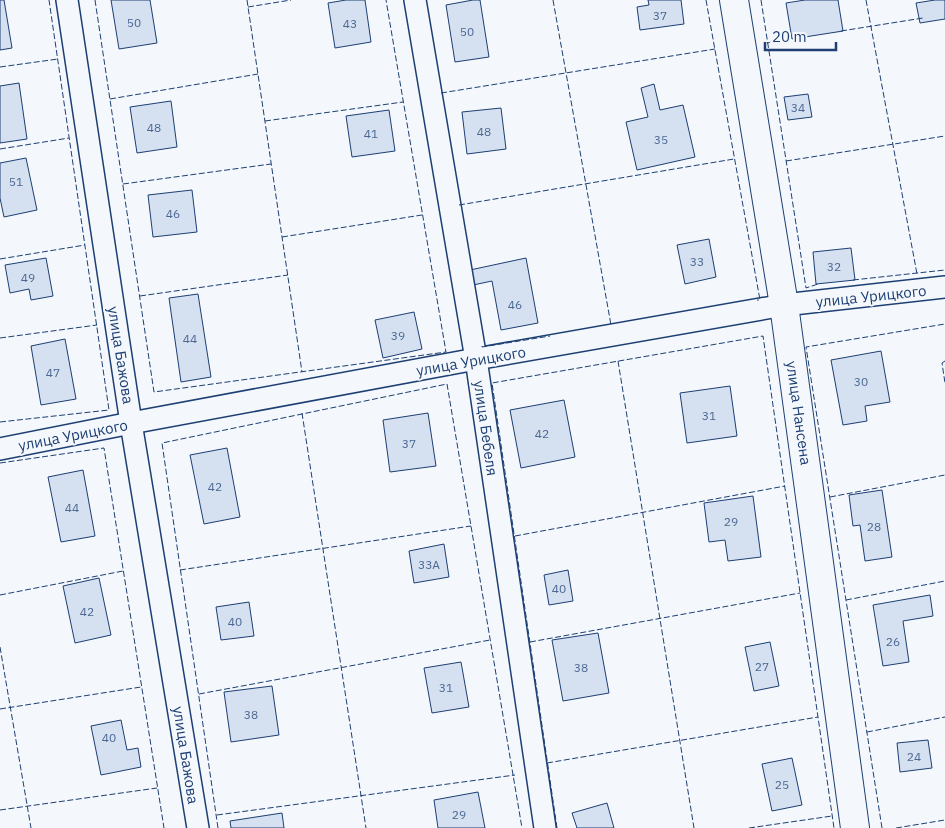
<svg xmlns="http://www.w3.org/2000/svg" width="945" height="828" viewBox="0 0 945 828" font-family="'IBM Plex Sans',sans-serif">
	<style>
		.building { fill: #d5e0f0; stroke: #1d3f73 }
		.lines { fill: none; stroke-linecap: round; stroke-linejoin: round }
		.street-casing { stroke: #1d3f73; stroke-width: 24 }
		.secondary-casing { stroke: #1d3f73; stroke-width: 30 }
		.street { stroke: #f4f7fb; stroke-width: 21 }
		.secondary { stroke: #f4f7fb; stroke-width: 28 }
		.fence { stroke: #1d3f73; stroke-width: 1; stroke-dasharray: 6 2.5; stroke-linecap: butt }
		.labels { text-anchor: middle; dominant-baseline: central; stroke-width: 4; stroke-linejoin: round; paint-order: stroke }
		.number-label { font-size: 12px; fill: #4b6792 }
		.street-label { font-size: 15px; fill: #1d3f73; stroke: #f4f7fb }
	</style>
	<rect width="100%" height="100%" fill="#f4f7fb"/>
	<g class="building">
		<polygon points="0,0 4,0 12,48 0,50"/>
		<polygon points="111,0 150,0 157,43 119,49"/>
		<polygon points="346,0 365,0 371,42 335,48 328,3"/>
		<polygon points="473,0 480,0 489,57 455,62 446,5"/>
		<polygon points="648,0 681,0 684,24 640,30 637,7 649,5"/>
		<polygon points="805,0 838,0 843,31 792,39 786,3"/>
		<polygon points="935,0 945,0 945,19 920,23 916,3"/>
		<polygon points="19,83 27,139 0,143 0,86"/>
		<polygon points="654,84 660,110 683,105 695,157 637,170 626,122 648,117 641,88"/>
		<polygon points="808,94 812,117 788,120 784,97"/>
		<polygon points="171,101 177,147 137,153 130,107"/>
		<polygon points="501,108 506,149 467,154 462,112"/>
		<polygon points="389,110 395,151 352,157 346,116"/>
		<polygon points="26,158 37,210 4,217 0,198 0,163"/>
		<polygon points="192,190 197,232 153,237 148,195"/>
		<polygon points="709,239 716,277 685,284 677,245"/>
		<polygon points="851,248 855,280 816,284 813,252"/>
		<polygon points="46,258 53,296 31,300 29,289 10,293 5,265"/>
		<polygon points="526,258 538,323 501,330 492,281 473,285 470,270"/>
		<polygon points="198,294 211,377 181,382 169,298"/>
		<polygon points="414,312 422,349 383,358 375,320"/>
		<polygon points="65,339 76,399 41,405 31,346"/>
		<polygon points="881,351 890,402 865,406 867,421 843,425 831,360"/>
		<polygon points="730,386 737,436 687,443 680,393"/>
		<polygon points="564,400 575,457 521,468 510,410"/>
		<polygon points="428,413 436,466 390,472 383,420"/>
		<polygon points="227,448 240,517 204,524 190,455"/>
		<polygon points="83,470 95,536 61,542 48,477"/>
		<polygon points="882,490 892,557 865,561 860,525 853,526 849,495"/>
		<polygon points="753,496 761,557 728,561 725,540 709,542 704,503"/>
		<polygon points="444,544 449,577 414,583 409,551"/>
		<polygon points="568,570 573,601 549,605 544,575"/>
		<polygon points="99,578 111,635 75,643 63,586"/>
		<polygon points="930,595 933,616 903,621 909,662 883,666 873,605"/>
		<polygon points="249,602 254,636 221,640 216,607"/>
		<polygon points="598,633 609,693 563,701 552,640"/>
		<polygon points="770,642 779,686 754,691 745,647"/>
		<polygon points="461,662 469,707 432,713 424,668"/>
		<polygon points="272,686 279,735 231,742 224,692"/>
		<polygon points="121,720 127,750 138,748 141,767 101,775 91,726"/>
		<polygon points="928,740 932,768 900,772 897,743"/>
		<polygon points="792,758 802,805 772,811 762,764"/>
		<polygon points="478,792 485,828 438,828 434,800"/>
		<polygon points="607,803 614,828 577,828 572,813"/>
		<polygon points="282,813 284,828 231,828 230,821"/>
	</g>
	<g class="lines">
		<defs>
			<g id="street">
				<polyline points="67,0 131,423 198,828"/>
				<polyline points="415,0 476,359 545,828"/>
				<polyline points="0,449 131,423 476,359 784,305 945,287"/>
			</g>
			<polyline id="secondary" points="734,0 784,305 855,828"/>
		</defs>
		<use href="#street" class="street-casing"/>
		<use href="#secondary" class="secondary-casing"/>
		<use href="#street" class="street"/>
		<use href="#secondary" class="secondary"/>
		<g class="fence">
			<polyline points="95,0 154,392 446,352 386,0"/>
			<polyline points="247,0 302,372"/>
			<polyline points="553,0 611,325"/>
			<polyline points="706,0 760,300 757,300"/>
			<polyline points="761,0 806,288 818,284"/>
			<polyline points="866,0 917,274"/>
			<polyline points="248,7 291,0"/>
			<polyline points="841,31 923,18"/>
			<polyline points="767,43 794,38"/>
			<polyline points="0,67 58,59"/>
			<polyline points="441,93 715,49"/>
			<polyline points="110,99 258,74"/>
			<polyline points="265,121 403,102"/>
			<polyline points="0,149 69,138"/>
			<polyline points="786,161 945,136"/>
			<polyline points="123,184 271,164"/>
			<polyline points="459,205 734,159"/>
			<polyline points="282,237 422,215"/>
			<polyline points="0,259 85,245"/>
			<polyline points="853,280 945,270"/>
			<polyline points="140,296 288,275"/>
			<polyline points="0,338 97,325"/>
			<polyline points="482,346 482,347 550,336"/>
			<polyline points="618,361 694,828"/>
			<polyline points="945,361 942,363 945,383"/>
			<polyline points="302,413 366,828"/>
			<polyline points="0,422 109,410 49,0"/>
			<polyline points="0,463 104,448 164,828"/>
			<polyline points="830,497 945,475"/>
			<polyline points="515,536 785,486"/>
			<polyline points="180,570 471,526"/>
			<polyline points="0,595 123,571"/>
			<polyline points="846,600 945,581"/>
			<polyline points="530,642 800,593"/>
			<polyline points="0,647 31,828"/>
			<polyline points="199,694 490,640"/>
			<polyline points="0,709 141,687"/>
			<polyline points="867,732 945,717"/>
			<polyline points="547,763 818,717"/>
			<polyline points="0,810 157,788"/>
			<polyline points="217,815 515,775"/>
			<polyline points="218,828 162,443 447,384 522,828"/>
			<polyline points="557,828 492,383 763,336 834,828"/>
			<polyline points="749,828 832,816"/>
			<polyline points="882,828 806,347 945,324"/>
			<polyline points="896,828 945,820"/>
		</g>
	</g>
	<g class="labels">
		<g class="number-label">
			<text x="660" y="15">37</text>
			<text x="134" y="22">50</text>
			<text x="350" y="23">43</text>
			<text x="467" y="31">50</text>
			<text x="798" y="107">34</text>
			<text x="154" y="127">48</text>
			<text x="484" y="131">48</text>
			<text x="371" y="133">41</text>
			<text x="661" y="139">35</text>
			<text x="16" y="181">51</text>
			<text x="173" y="213">46</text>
			<text x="697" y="261">33</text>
			<text x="834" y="266">32</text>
			<text x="28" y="277">49</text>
			<text x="515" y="304">46</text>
			<text x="398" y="335">39</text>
			<text x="190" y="338">44</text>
			<text x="53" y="372">47</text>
			<text x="861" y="381">30</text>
			<text x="709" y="415">31</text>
			<text x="542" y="433">42</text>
			<text x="409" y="443">37</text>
			<text x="215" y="486">42</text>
			<text x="72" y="507">44</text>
			<text x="731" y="521">29</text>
			<text x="874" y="526">28</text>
			<text x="429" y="564">33А</text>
			<text x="559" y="588">40</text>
			<text x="87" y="611">42</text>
			<text x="235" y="621">40</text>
			<text x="893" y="641">26</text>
			<text x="762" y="666">27</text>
			<text x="581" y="667">38</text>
			<text x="446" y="687">31</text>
			<text x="251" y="714">38</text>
			<text x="109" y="737">40</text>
			<text x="914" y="756">24</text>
			<text x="782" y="784">25</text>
			<text x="459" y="814">29</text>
		</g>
		<g class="street-label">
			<text transform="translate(871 296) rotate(-6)">улица Урицкого</text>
			<text transform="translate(121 355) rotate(81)">улица Бажова</text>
			<text transform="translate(471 361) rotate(-10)">улица Урицкого</text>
			<text transform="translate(799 413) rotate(82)">улица Нансена</text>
			<text transform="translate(486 428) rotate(82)">улица Бебеля</text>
			<text transform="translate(73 435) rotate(-11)">улица Урицкого</text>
			<text transform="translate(186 755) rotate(81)">улица Бажова</text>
		</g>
	</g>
	<path d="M765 42v8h71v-8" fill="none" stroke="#1d3f73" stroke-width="2.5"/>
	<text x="772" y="42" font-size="15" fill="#1d3f73" stroke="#f4f7fb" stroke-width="4" paint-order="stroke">20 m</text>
</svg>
